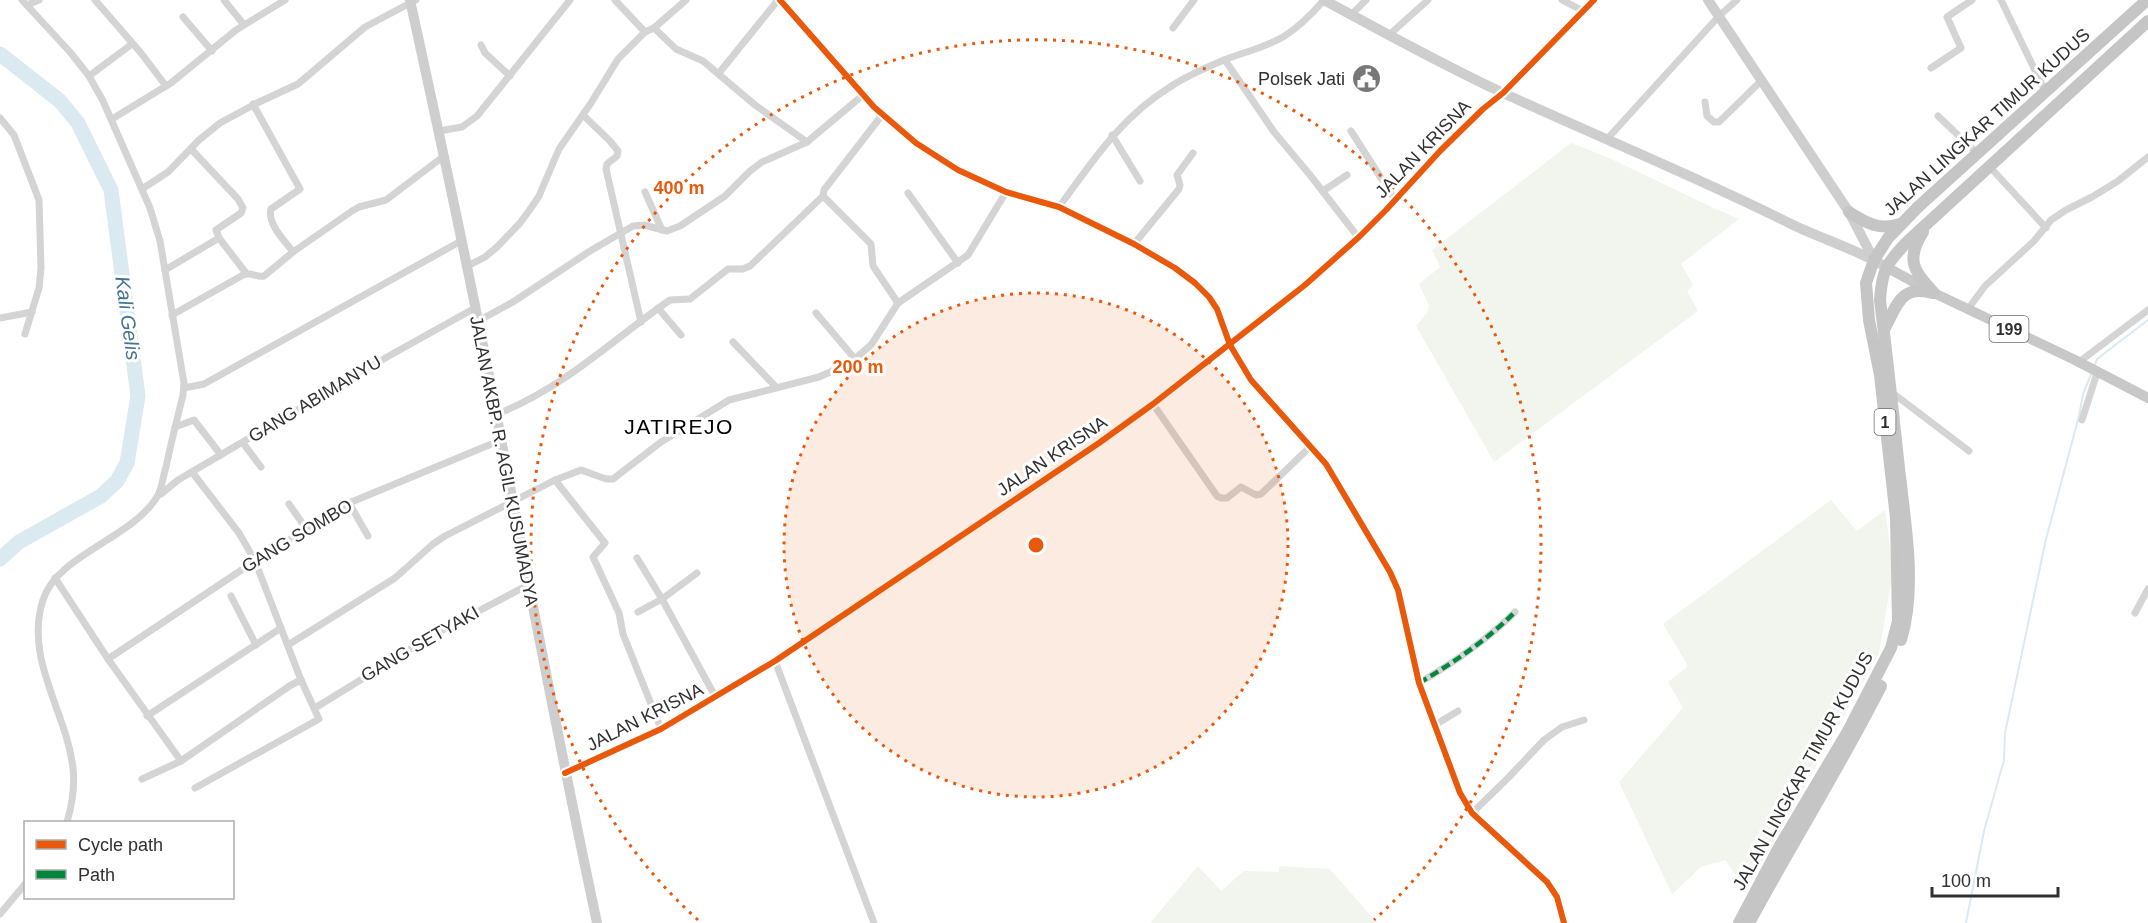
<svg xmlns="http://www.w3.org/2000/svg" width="2148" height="923" viewBox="0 0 2148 923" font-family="Helvetica,sans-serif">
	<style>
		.green { fill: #f1f5ed }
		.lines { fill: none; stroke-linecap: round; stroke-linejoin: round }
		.stream { stroke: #dbe9f1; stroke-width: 2 }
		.river { stroke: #dbe9f1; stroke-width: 15 }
		.minor { stroke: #d4d4d4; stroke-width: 7 }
		.secondary { stroke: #cecece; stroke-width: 10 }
		.primary { stroke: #c8c8c8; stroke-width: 10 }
		.trunk { stroke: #c5c5c5; stroke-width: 12 }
		.quiet { stroke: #00873e; stroke-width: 4.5; stroke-dasharray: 9 4.5; stroke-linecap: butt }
		.cycleway-casing { stroke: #fff; stroke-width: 10 }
		.cycleway { stroke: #e8590c; stroke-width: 6 }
		.ring { fill: none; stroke: #e8590c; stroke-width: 3; stroke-dasharray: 3 6 }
		.labels { text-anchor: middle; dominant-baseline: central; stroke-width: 6; stroke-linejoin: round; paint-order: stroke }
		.shield { fill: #fff; stroke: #6e6e6e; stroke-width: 1.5 }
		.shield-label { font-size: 16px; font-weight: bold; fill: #303030 }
		.poi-label { font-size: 18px; fill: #303030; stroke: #fff; text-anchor: end }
		.street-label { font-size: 18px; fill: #303030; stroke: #fff }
		.water-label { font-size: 20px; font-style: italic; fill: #41738f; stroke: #fff }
		.quarter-label { font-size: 21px; letter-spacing: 1.5px; fill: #000; stroke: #fff }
		.centre { fill: #e8590c; stroke: #fff; stroke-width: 3 }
		.ring-label { font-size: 18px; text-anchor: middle; font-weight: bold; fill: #e8590c; stroke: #fff; stroke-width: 6; stroke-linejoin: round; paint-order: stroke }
	</style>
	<rect width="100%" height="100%" fill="#fff"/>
	<g class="green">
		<path d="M1571 143C1629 164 1682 195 1739 219L1681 264 1693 285 1687 291 1698 311 1494 462 1416 326 1427 313 1429 306 1419 284 1440 267 1432 250Z"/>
		<polygon points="1831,500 1857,531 1885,510 1891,554 1891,583 1879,653 1765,858 1742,884 1725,860 1701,867 1672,894 1619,782 1683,708 1668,682 1688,666 1663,624"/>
		<polygon points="1198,866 1221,891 1244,871 1279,872 1279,866 1330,869 1377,923 1150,923"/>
	</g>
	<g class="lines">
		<g class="stream">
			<polyline points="2094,367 2097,359 2148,320"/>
			<polyline points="1966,923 1984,831 2004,760 2005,733 2046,539 2079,416 2083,394 2092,372"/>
		</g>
		<polyline class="river" points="0,54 60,101 78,123 111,190 138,396 127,463 117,481 101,496 19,542 0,559"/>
		<g class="minor">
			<path d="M22 0 70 52 89 76 103 101 150 208 160 241 184 383 183 395C177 419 171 443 166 467 163 476 162 489 157 497 131 539 57 555 43 600 24 659 66 710 73 768 75 786 72 805 67 822"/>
			<polyline points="95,0 141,53 166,86"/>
			<polyline points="224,0 244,25"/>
			<polyline points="615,0 645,32"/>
			<polyline points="780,0 874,107 916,143 958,170 1006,192 1059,207 1134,244 1175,268 1195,283 1209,297 1217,309 1230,345 1251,380 1326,464 1390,572 1398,590 1419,683 1460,793 1472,813 1547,882 1557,897 1564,923"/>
			<polyline points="1562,0 1583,11"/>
			<polyline points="2001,0 2046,93"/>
			<polyline points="27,5 39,0"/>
			<polyline points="1351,15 1366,0"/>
			<polyline points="183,17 212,51"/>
			<polyline points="654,28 676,49 703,61 755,105 807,142"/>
			<polyline points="1173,28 1194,0"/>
			<polyline points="1389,35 1428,0"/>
			<polyline points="481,45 485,53 510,76"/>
			<polyline points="1225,60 1274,132 1310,175 1358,237"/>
			<polyline points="1931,68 1961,48 1947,17 1972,0"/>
			<polyline points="719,73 778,0"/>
			<polyline points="89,76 132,44"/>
			<polyline points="1705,102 1707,116 1714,122 1719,122 1761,81"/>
			<path d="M253 104 300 189 271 209C267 224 285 241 293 252"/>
			<polyline points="583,115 610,141 618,151 617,156 607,164 606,169 641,322"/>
			<polyline points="1938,116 1978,154"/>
			<polyline points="0,118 14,135 39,200 41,268 39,288 25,334"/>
			<polyline points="112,119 171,83 236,30 285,0"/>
			<polyline points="439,131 462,127 477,116 570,0"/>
			<polyline points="1351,131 1395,200"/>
			<polyline points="1112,135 1140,181"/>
			<polyline points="1608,138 1719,16 1737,0"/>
			<polyline points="191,149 238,199 243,208 241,213 216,230 219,238"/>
			<polyline points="1989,166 2046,228"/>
			<polyline points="142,189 168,172 199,140 220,123 257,103 298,84 365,27 416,0"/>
			<polyline points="1323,191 1347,175"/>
			<polyline points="645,192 662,230"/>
			<polyline points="908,193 958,263"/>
			<polyline points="823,196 824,190 882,115"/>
			<path d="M1059 207C1092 162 1121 117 1170 87 1186 76 1205 68 1224 60 1244 52 1264 48 1283 37 1299 27 1312 14 1324 0"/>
			<polyline points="1134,244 1179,189 1180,185 1177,175 1193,153"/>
			<polyline points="466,267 485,257 497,247 520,223 531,208 539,196 559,149 591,103 618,59 645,32 654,28 686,0"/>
			<polyline points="165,270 219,238 246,273"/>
			<polyline points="658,308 681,335"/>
			<polyline points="1968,309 1985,286 2034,241 2051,220 2066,210 2092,197 2118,181 2148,157"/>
			<polyline points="816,313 855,359"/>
			<path d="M172 315 243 275C251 271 256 278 264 276L293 252 352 211 359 207 386 200 444 156"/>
			<polyline points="0,318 32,312"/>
			<polyline points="478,321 513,302 590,251 633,226 644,225 667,231 680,226 725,196 750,171 762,162 807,142 863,95"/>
			<polyline points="733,342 776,387"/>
			<polyline points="2079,362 2148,310"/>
			<polyline points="184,388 204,384 461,241"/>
			<polyline points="1890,391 1969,451"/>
			<polyline points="1153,404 1217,496 1221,498 1227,498 1241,487 1256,495 1261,494 1311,446"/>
			<path d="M497 414C564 388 612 340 670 300L690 299 728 269H743L750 266 823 196 871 244 873 266 898 303"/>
			<polyline points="2082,420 2097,373"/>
			<polyline points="175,427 194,420 221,455"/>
			<polyline points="243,443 261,467"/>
			<polyline points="192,472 239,533 255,561 301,680"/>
			<polyline points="555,480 605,543 593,557 619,613 623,634 661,729"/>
			<polyline points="161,494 178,480 387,357 475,308"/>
			<polyline points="349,503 368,536"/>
			<polyline points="289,504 307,530"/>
			<polyline points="637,558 662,599 716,698"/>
			<polyline points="55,578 108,659 181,761 291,685 301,680 319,719 195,788"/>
			<polyline points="231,596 256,645"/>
			<polyline points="638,612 662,599 697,573"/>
			<polyline points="2135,613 2148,589"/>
			<polyline points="288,645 395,578 433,544 445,536 555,480 581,470 606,479 613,479 661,442 729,400 819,377 850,363 871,345 898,303 968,255 1006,192"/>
			<polyline points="108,659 255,561 349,503 501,440"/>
			<polyline points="775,661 874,923"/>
			<path d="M1419 683C1453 663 1487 640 1515 612"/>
			<polyline points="315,708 435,634 528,585"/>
			<polyline points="147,716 281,628"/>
			<polyline points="1435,725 1458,711"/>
			<polyline points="565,773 661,729 775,661 1099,443 1153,404 1305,285 1359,237 1386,210 1441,150 1483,109 1503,93 1594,0"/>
			<polyline points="142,779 181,761"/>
			<polyline points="1472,813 1508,778 1544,740 1562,727 1584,720"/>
			<polyline points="0,914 26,883"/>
		</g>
		<g class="secondary">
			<path d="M410 0C440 137 470 274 496 412 528 583 561 753 597 923"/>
			<path d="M1324 0C1383 32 1441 64 1501 92 1598 137 1696 176 1791 224 1822 239 1858 250 1886 267"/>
			<polyline points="1708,0 1849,212 1874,260"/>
		</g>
		<polyline class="primary" points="1886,267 1934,293 2075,360 2148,398"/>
		<g class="trunk">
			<path d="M1849 212C1866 223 1880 231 1900 224"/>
			<path d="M1923 232C1905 260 1914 271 1934 293"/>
			<path d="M1884 330C1897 306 1900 284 1933 293"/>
			<path d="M1901 640C1917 587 1905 523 1899 468 1893 412 1887 356 1880 300 1882 270 1886 264 1907 242L2148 21"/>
			<polyline points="1739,923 1778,849 1848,731 1891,648 1898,621 1896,518 1880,375 1869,320 1866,283 1874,260 1888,238 1918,207 2147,0"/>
			<path d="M1749 923C1792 843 1840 767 1881 686"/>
		</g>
		<path class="quiet" d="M1419 683C1453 663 1487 640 1515 612"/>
		<defs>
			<g id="cycleway">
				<polyline points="780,0 874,107 916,143 958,170 1006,192 1059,207 1134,244 1175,268 1195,283 1209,297 1217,309 1230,345 1251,380 1326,464 1390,572 1398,590 1419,683 1460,793 1472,813 1547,882 1557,897 1564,923"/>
				<polyline points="565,773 661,729 775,661 1099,443 1153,404 1305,285 1359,237 1386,210 1441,150 1483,109 1503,93 1594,0"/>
			</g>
		</defs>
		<use href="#cycleway" class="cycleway-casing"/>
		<use href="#cycleway" class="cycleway"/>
	</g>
	<circle cx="1036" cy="545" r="252" fill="#e8590c" fill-opacity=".12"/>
	<g class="ring">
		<circle cx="1036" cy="545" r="252"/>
		<path d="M698 920A505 505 0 1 1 1374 920"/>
	</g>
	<defs>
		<symbol id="civic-disc" viewBox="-11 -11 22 22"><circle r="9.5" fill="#787878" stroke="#fff"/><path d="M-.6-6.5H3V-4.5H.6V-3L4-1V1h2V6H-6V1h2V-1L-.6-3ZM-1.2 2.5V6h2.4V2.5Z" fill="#fff"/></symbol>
	</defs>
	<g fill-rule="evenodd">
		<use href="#civic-disc" x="1350" y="62" width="33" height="33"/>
	</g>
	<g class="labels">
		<g class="shield">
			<rect x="1989.5" y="316" width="39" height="26" rx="4.5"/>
			<rect x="1874.5" y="409" width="21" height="26" rx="4.5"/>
		</g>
		<g class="shield-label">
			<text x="2009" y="329">199</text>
			<text x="1885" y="422">1</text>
		</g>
		<g class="poi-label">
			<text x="1345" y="79">Polsek Jati</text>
		</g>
		<g class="street-label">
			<text transform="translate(1987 122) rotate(-42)">JALAN LINGKAR TIMUR KUDUS</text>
			<text transform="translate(1423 149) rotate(-46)">JALAN KRISNA</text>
			<text transform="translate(315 399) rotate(-31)">GANG ABIMANYU</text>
			<text transform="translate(1052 456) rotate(-34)">JALAN KRISNA</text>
			<text transform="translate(504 461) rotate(79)">JALAN AKBP. R. AGIL KUSUMADYA</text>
			<text transform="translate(297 536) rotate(-31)">GANG SOMBO</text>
			<text transform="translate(420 644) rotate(-30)">GANG SETYAKI</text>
			<text transform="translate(645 717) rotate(-27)">JALAN KRISNA</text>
			<text transform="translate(1803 771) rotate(-61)">JALAN LINGKAR TIMUR KUDUS</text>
		</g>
		<g class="water-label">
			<text transform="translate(128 318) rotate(82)">Kali Gelis</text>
		</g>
		<g class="quarter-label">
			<text x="679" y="426">JATIREJO</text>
		</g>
	</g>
	<circle cx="1036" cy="545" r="9" class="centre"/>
	<g class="ring-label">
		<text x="679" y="194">400 m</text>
		<text x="858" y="373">200 m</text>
	</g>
	<rect x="24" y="821" width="210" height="78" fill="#ffffff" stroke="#acacac" stroke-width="1.5"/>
	<rect x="36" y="840" width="30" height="9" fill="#e8590c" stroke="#acacac" stroke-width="1.5"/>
	<text x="78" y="851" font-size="18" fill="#303030">Cycle path</text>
	<rect x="36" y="870" width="30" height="9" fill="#00873e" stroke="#acacac" stroke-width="1.5"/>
	<text x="78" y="881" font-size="18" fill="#303030">Path</text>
	<path d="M1932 887v9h126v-9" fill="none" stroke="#303030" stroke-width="3"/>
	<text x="1941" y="887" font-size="18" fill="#303030" stroke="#ffffff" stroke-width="4.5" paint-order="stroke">100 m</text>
</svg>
